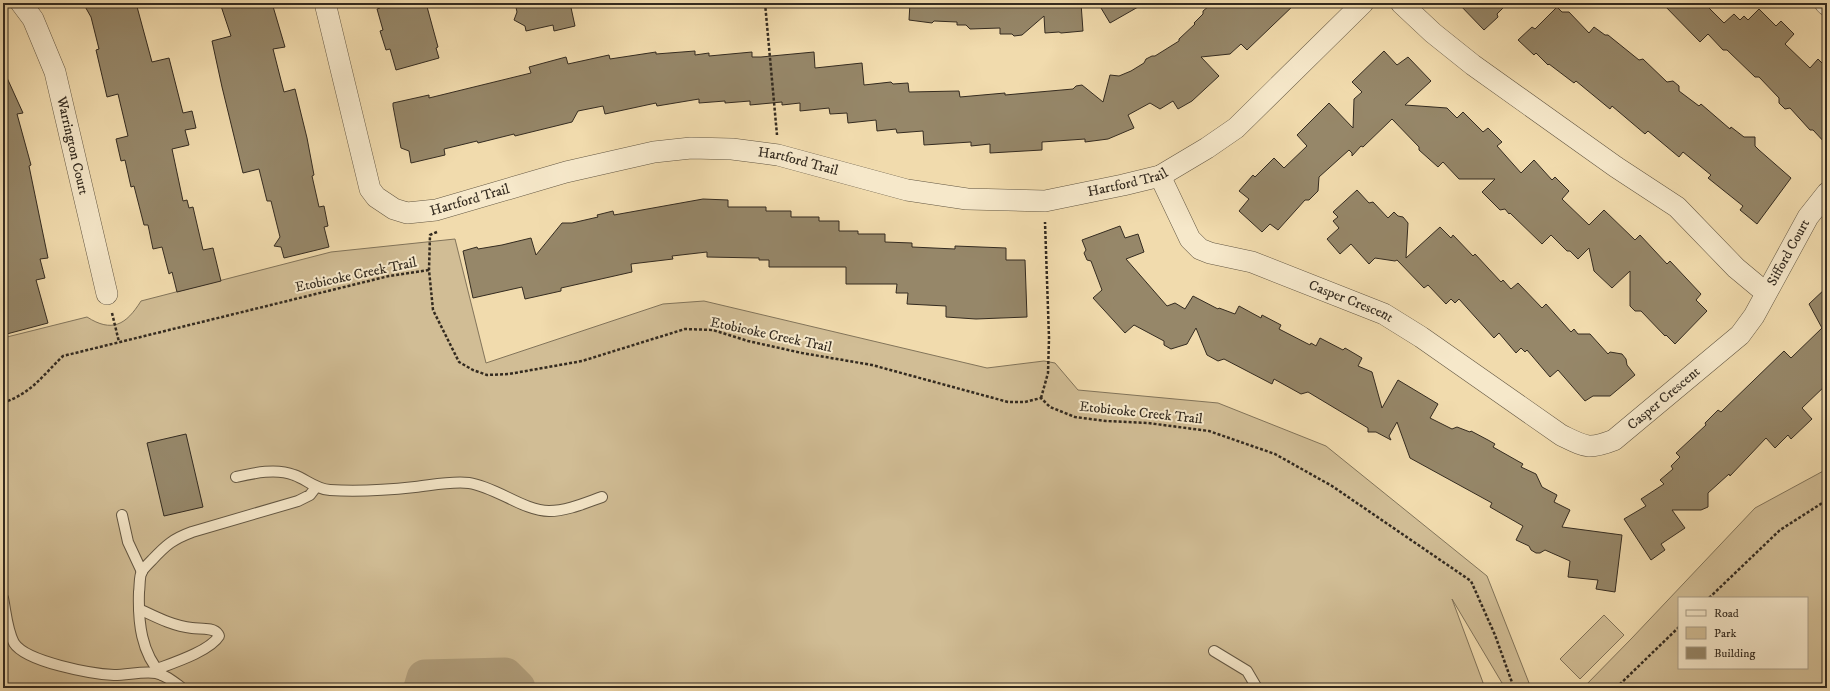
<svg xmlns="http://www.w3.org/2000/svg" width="1830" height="691" viewBox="0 0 1830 691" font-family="'IM FELL DW Pica',serif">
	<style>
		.green { fill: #d1bd95; stroke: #82745a; fill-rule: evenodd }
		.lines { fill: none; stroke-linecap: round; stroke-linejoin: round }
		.river { stroke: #b19f7d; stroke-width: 37 }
		.building { fill: #968769; stroke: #342b20 }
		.service-casing { stroke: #635743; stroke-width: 12 }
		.minor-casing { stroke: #635743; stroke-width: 22 }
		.path { stroke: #342b20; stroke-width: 2.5; stroke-dasharray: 3 2; stroke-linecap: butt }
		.service { stroke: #f6e8ca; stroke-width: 10 }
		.minor { stroke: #f6e8ca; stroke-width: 21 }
		.labels { text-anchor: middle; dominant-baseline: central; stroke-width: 4; stroke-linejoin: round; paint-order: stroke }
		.street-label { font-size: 14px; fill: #342b20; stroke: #f6e8ca }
	</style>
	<rect width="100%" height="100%" fill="#f1dbad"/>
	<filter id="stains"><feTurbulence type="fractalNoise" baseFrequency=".005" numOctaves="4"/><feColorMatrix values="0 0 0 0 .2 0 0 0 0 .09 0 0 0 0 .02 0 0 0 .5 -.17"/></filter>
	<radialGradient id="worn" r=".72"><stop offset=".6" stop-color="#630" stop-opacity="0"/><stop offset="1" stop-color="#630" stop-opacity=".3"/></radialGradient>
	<g class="green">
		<path d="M455 239 486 363 663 304 704 301 987 368 1044 361 1055 363 1078 390 1218 403 1326 446 1487 576 1531 688H1505L1452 599 1485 688H3V338L87 317C112 333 126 325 141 301L331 252Z"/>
		<path d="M1827 469V688H1583L1632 638 1755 508ZM1679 598H1807V668H1679Z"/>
		<polygon points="1604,615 1624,635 1580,679 1560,659"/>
	</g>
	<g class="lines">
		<polyline class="river" points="422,688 425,678 505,676 517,688"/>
	</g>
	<g class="building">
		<polygon points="83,3 136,3 152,62 169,58 183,113 192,111 196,128 185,130 189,145 172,149 183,201 187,200 189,208 193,207 203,250 213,248 221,281 177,292 172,272 169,274 162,247 153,249 148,225 144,225 134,186 131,187 125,160 121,161 116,139 128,136 118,94 107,97 96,50 99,49 91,17"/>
		<polygon points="220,3 272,3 285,47 273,49 284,92 295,89 307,138 314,175 312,176 319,207 324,206 328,226 324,227 329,247 284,258 281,247 274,246 280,237 271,201 267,201 259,169 243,173 222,87 212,41 231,36"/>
		<polygon points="378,3 426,3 438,47 436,48 439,58 396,70 390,49 386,50 380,31 383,30 377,9 380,8"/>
		<polygon points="515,3 570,3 575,26 554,31 553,25 526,31 525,26 514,20 517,12"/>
		<polygon points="910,3 1081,3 1083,31 1061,33 1059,32 1045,33 1044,16 1022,35 1014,36 1012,34 1000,34 1000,28 970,29 966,25 957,25 957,22 934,21 932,23 909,20"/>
		<polygon points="1098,3 1145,3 1110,23"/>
		<polygon points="1232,3 1296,3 1247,50 1241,44 1230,54 1201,57 1219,76 1192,101 1178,109 1173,101 1160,109 1150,103 1128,115 1134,128 1108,139 1085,142 1085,139 1042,142 1042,150 990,153 990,144 971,146 971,142 924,145 923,131 897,133 896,129 877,131 876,120 848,123 847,113 830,114 829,108 800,111 800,103 782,105 782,102 750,105 750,101 725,103 725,101 699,103 699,99 657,106 656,103 605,114 603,106 578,111 572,122 515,136 514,134 478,143 477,141 444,149 445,155 411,163 409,151 401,148 393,106 393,103 429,95 429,98 531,73 529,67 566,57 568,64 609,55 610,59 656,52 656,54 695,51 695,55 709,53 709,56 752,52 752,57 761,57 814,52 815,68 862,63 864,85 891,82 893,84 908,83 909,92 959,91 960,97 1005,93 1005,95 1073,89 1076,86 1082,85 1103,102 1110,75 1119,76 1131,71 1144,63 1146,59 1152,56 1155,56 1179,41 1179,39 1195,24 1194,23 1203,14 1203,11 1209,6"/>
		<polygon points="1458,3 1508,3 1497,14 1498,17 1484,30"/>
		<polygon points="1662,3 1704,3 1724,23 1734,14 1740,20 1744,16 1748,20 1759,9 1776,26 1781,21 1794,34 1785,44 1810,68 1818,59 1827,68 1827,145 1813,130 1810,130 1790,108 1785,109 1779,103 1779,98 1759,77 1755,77 1727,50 1723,50 1708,34 1700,42"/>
		<polygon points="1557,7 1562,12 1569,12 1589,33 1594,27 1605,35 1608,35 1639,60 1643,59 1667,82 1673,81 1679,86 1679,91 1699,106 1701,104 1730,129 1731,127 1744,137 1755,137 1755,146 1759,150 1791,178 1757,224 1740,210 1743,206 1708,178 1711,175 1683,152 1679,157 1648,131 1645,134 1612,106 1610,109 1576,81 1574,83 1549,64 1548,65 1536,53 1534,55 1518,40 1532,27 1535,29"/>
		<polygon points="1384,51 1397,65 1408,57 1431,81 1405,105 1447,108 1457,118 1463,112 1483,132 1488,128 1502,142 1497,146 1521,173 1534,160 1552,180 1555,177 1569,191 1562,199 1589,225 1604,210 1635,240 1640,235 1667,264 1670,261 1701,294 1696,300 1707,311 1675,344 1666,335 1665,336 1641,311 1635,311 1630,306 1630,271 1612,288 1594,271 1589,248 1578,259 1570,251 1567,251 1551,235 1542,244 1510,213 1509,214 1505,209 1500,210 1482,192 1495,179 1459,179 1443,162 1438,167 1419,150 1419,147 1392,119 1363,147 1361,146 1352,156 1352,153 1349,150 1319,177 1318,191 1309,200 1305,200 1278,230 1270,224 1262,232 1239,211 1249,199 1239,191 1253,175 1255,177 1274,158 1284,168 1307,146 1297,135 1329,103 1353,128 1354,99 1362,92 1352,82"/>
		<polygon points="3,69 23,113 17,114 31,165 29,166 48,258 40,259 45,278 36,280 48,323 3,335"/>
		<polygon points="1357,190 1369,203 1373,202 1388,218 1394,212 1398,216 1403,217 1408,223 1406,258 1440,227 1451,238 1453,235 1473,256 1475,254 1501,282 1503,280 1511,289 1518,283 1542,308 1546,304 1571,332 1574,329 1578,334 1590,334 1608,354 1610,352 1622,354 1626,359 1627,365 1635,375 1610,396 1593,396 1585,401 1558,370 1550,377 1527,350 1525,352 1521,348 1516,353 1499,333 1494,338 1459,299 1455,303 1451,299 1446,304 1428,285 1424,288 1397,260 1395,261 1375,258 1369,264 1351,244 1340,254 1327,239 1339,228 1333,221 1338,217 1333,212"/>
		<polygon points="703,199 728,200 728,207 766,207 766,211 791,211 791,217 819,217 819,221 839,221 839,231 858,231 858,234 885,234 885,242 912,243 912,247 955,249 955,246 1006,248 1006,260 1025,260 1027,317 976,319 946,317 946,306 907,304 908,293 896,293 897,284 846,284 846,267 769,267 769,260 759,260 759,258 707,257 707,252 672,256 673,259 631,264 632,272 561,288 561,291 525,299 522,287 473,298 463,251 477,247 478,249 502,245 531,238 536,255 562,223 572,223 598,217 597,215 613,211 614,215"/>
		<polygon points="1120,226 1125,238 1138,234 1144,252 1126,259 1167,306 1175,303 1185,309 1193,296 1218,309 1219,308 1235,314 1239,306 1261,318 1262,315 1281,325 1279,329 1310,345 1311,343 1316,346 1320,338 1343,350 1345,348 1362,358 1358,366 1372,372 1382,408 1398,380 1438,404 1430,418 1452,429 1457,427 1470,432 1471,431 1488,440 1495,444 1493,447 1523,464 1521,467 1536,474 1542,487 1557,495 1554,502 1570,510 1562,527 1622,535 1615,592 1596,589 1598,580 1568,577 1570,561 1545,550 1540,553 1536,553 1531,550 1529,546 1516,540 1523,526 1490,507 1492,503 1410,458 1397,422 1389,436 1391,440 1376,432 1368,432 1368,428 1308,392 1301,394 1274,379 1272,384 1224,359 1218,361 1207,355 1196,328 1187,344 1171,349 1164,345 1164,341 1134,325 1125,333 1093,298 1102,290 1091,261 1087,260 1084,253 1086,250 1082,240"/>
		<polygon points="1827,287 1827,384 1802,408 1812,419 1791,439 1788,435 1775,448 1766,438 1730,476 1729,474 1708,493 1708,507 1701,510 1672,510 1685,528 1661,544 1665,550 1651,560 1624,519 1646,506 1641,499 1664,484 1660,480 1673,469 1671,466 1680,457 1676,453 1706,425 1705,423 1718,410 1721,412 1784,351 1791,358 1822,328 1809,304"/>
		<polygon points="186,434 203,507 164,516 147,443"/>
	</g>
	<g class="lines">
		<defs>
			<g id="service">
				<path d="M236 477C254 473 276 468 294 475 306 479 315 489 330 490 358 492 387 490 415 487 433 485 451 481 469 483 496 487 524 511 549 511 567 511 585 503 602 497"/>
				<polyline points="122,515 128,542 142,572"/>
				<path d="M3 598C6 613 7 630 14 643 26 662 92 674 114 675 128 675 142 671 156 673 166 675 174 682 182 688"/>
				<path d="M139 609C156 617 173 626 192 628 200 629 214 627 218 634L219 636C210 651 173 663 157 669"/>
				<polyline points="1214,651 1247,671 1257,688"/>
				<path d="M162 675C141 653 138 622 139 592 140 586 139 576 142 571 145 567 149 563 152 560 166 545 173 539 192 532L298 501 310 495 316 487"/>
			</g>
			<g id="minor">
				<path id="s1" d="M21 3 33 19 55 72 107 294"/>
				<path id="s2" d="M325 3 370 189 376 197 394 209 407 213 436 210 566 172 654 152 691 148 732 149 778 155 907 190 967 199 1045 201 1123 185 1160 176 1207 148 1236 128 1363 3"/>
				<polyline points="1401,3 1433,33 1473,65 1616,167 1677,207 1736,268 1766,293"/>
				<polyline points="1825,3 1827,5"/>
				<path id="s3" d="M1160 176 1190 239 1200 249 1210 253 1252 262 1384 314 1421 337 1561 435C1586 447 1588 450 1614 440L1740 335 1754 316 1808 217 1827 193"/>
			</g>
		</defs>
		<use href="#service" class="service-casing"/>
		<use href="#minor" class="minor-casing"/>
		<g class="path">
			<polyline points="765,3 777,135"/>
			<polyline points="437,232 430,235 429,270 433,310 459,362 473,370 487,375 509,374 582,361 685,329 713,330 748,341 802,353 872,365 1008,402 1025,402 1041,398 1050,407 1075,417 1106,421 1148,423 1209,431 1275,454 1332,486 1471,581 1495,635 1514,688"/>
			<polyline points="112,313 119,342"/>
			<polyline points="1041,398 1048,373 1049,338 1045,222"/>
			<path d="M3 403C33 392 41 377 63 356L389 276 429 270"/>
			<polyline points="1709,598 1780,530 1827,500"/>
			<polyline points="1616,688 1679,627"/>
		</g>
		<use href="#service" class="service"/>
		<use href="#minor" class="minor"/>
	</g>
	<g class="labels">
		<g class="street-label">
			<text stroke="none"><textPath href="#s1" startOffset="153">Warrington Court</textPath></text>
			<text stroke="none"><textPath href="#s2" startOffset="637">Hartford Trail</textPath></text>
			<text stroke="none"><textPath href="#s2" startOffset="973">Hartford Trail</textPath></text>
			<text stroke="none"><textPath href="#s2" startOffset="301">Hartford Trail</textPath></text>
			<text stroke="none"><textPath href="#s3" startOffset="810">Sifford Court</textPath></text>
			<text transform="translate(356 275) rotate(-12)">Etobicoke Creek Trail</text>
			<text stroke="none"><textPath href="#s3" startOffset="244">Casper Crescent</textPath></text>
			<text transform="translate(771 335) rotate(12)">Etobicoke Creek Trail</text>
			<text stroke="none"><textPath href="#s3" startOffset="615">Casper Crescent</textPath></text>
			<text transform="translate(1141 413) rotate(6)">Etobicoke Creek Trail</text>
		</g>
	</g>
	<rect width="1830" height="691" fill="none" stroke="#f1dbad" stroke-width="16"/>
	<rect x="4" y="4" width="1822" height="683" fill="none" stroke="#342b20" stroke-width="2"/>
	<rect x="8" y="8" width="1814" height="675" fill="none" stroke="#342b20"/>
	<rect x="1678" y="597" width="130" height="72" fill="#f6e8ca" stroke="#a89c86"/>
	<rect x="1686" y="610" width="20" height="6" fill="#f6e8ca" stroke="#a89c86"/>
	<text x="1714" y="617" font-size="12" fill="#342b20">Road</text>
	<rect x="1686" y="627" width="20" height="12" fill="#d1bd95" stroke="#a89c86"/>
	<text x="1714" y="637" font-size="12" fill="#342b20">Park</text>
	<rect x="1686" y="647" width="20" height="12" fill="#968769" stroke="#a89c86"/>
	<text x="1714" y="657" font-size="12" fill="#342b20">Building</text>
	<rect width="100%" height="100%" filter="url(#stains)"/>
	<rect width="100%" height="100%" fill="url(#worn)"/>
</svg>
